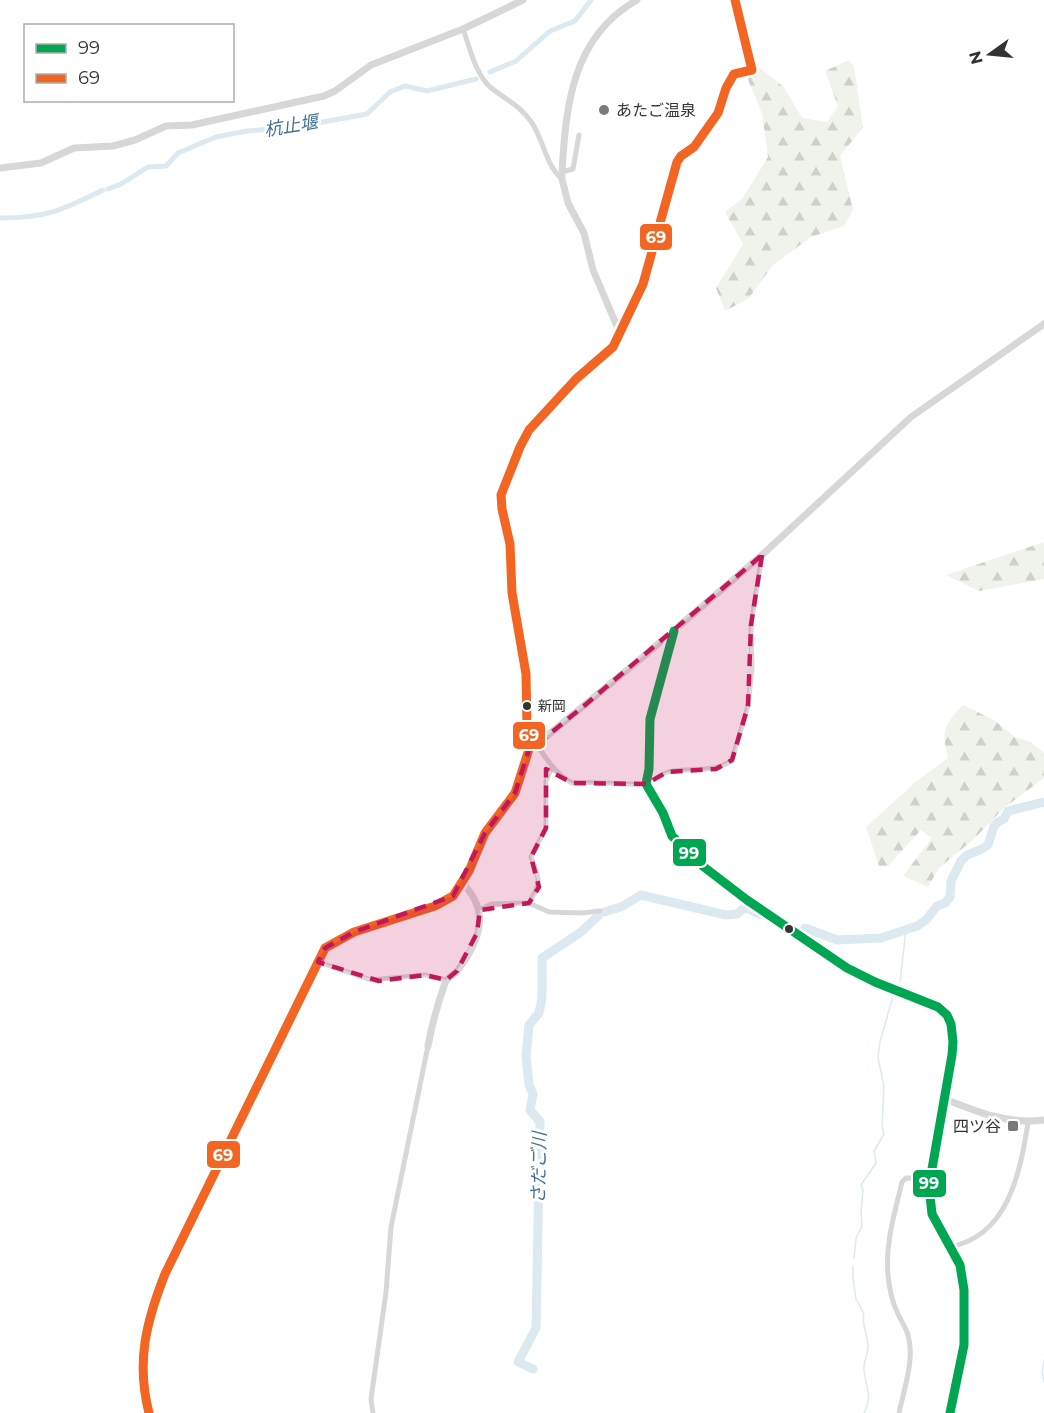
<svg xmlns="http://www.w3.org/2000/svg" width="1044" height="1413" viewBox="0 0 1044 1413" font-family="Montserrat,'Noto Sans JP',sans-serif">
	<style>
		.forest { fill: url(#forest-firs) }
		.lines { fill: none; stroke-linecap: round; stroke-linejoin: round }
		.stream { stroke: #dce9f0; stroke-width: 1.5 }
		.canal { stroke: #dce9f0; stroke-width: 5 }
		.river { stroke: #dce9f0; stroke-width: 9 }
		.minor { stroke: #d7d7d7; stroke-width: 5 }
		.tertiary { stroke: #d7d7d7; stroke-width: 7 }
		.bus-1-casing { stroke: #fff; stroke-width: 14 }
		.bus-2-casing { stroke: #fff; stroke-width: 14 }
		.bus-1 { stroke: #00a651; stroke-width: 9 }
		.bus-2 { stroke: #f26522; stroke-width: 9 }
		.marked { fill: #c2185b; fill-opacity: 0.2; stroke: #c2185b; stroke-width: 4.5; stroke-dasharray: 12 8; stroke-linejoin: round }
		.poi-dot { fill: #7a7a7a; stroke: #fff; stroke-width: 2 }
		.bus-dot { fill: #333; stroke: #fff; stroke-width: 2 }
		.labels { text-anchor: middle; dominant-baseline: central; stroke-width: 6; stroke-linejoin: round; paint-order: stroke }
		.bus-label { font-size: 14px; fill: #333; stroke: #fff; text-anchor: start }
		.poi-label { font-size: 16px; fill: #333; stroke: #fff; text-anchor: start }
		.water-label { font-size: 18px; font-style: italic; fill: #447292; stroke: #fff }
		.line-badge { stroke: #fff; stroke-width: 2 }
		.badge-label { font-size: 16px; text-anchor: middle; font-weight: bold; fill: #fff }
	</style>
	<defs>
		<pattern id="forest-firs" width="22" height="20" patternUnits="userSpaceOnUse" patternTransform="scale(1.5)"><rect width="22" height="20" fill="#f0f3ec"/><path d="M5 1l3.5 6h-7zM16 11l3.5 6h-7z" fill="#ced1cb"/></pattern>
	</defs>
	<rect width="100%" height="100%" fill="#fff"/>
	<g class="forest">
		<polygon points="749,60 784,87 802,118 827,122 838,106 825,71 849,60 854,67 863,127 840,156 853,210 844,226 811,237 773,265 748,299 725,311 716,288 743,244 725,212 742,199 768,157 762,113 743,68"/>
		<polygon points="1044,542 1044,579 979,591 946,575"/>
		<path d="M963 705 994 720 1015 737 1031 742 1044 753V778L1004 808 975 838 939 868 928 887 903 876 932 838 921 830 888 866H879L866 827 918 780 948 758C941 730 944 725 963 705Z"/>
	</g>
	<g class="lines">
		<g class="stream">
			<polyline points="900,982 906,929"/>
			<polyline points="854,1258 856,1238 862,1226 861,1213 863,1190 861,1185 876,1163 874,1151 884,1134 882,1127 884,1086 878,1058 880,1042 893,996"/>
			<path d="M853 1266V1278L856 1299 864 1314C861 1324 868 1335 868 1346 868 1354 863 1363 864 1370 866 1389 873 1394 864 1413"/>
			<polyline points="1044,1360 1042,1372 1044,1382"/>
		</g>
		<g class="canal">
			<polyline points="490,72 516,61 550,31 575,21 591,0"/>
			<polyline points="108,189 121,184 148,167 166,166 178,153 216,137 247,131 295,127 367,114 390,92 405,86 427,91 476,79"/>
			<path d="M0 218C47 218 62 210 103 190"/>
		</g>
		<g class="river">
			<polyline points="604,912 621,907 641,895 726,915 737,914 745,907 761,915"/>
			<polyline points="805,928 837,940 881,938 917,926 926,920 937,906 945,903 950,897 951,881 961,861 967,855 980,850 988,845 994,826 998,822 1004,819 1008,811 1044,802"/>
			<polyline points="533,1369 518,1362 536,1328 540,1122 530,1110 533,1094 529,1085 526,1056 529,1025 539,1013 542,998 542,958 581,932 598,916"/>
		</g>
		<g class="minor">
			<path d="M463 29C470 48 475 73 490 87 506 100 520 105 532 123 544 141 545 164 562 179"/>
			<polyline points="562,172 573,169 579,135"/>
			<polyline points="619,331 643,284 677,162 681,156 694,147 718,113 726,88 734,74 752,70 735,0"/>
			<polyline points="674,631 650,719 649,769 646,784 663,813 672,836 704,867 747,900 847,968 875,982 938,1007 947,1015 951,1024 953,1042 952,1055 929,1186 932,1214 960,1265 964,1290 964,1345 950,1413"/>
			<path d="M534 744H537C546 760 556 774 572 783 595 781 619 785 643 784 652 783 659 775 668 772 689 767 716 774 732 760L748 706 752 669 751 625 762 555"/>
			<path d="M529 903C542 882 540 880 531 857L546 828V781L552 767"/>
			<polyline points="480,910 491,904 529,903 549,912 582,913 600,911"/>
			<polyline points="318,962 371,980 425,975 446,980"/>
			<path d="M949 1247C1008 1237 1020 1173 1028 1123"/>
			<polyline points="373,1413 371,1399 386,1292 391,1227 428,1046"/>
			<path d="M899 1413C904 1389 915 1359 908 1335 906 1328 901 1321 898 1314 892 1302 889 1287 888 1274 885 1244 895 1212 902 1182L906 1178 929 1179"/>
		</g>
		<g class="tertiary">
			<polyline points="0,168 41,163 74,148 113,146 135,140 166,126 192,125 324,96 335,91 371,65 463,29 523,0"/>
			<polyline points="537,744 644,656 762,555 911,417 1044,324"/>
			<path d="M428 1046C432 1024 438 1003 445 983 448 977 454 975 458 970 480 941 491 911 462 883"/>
			<path d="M945 1099C977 1112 1010 1125 1044 1120"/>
			<path d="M149 1413C136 1362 146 1322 165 1274L325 948 354 932 435 906 453 896 469 871 485 833 515 793 531 743 527 729 526 674 512 593 510 544 502 509 501 495 520 447 529 430 576 379 608 353 613 347 619 331 593 270 584 233 568 203 562 179V172C566 105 572 37 637 0"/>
		</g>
		<defs>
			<polyline id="bus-1" points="674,631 650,719 649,769 646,784 663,813 672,836 704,867 747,900 847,968 875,982 938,1007 947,1015 951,1024 953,1042 952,1055 929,1186 932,1214 960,1265 964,1290 964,1345 950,1413"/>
			<path id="bus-2" d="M149 1413C136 1362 146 1322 165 1274L325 948 354 932 435 906 453 896 469 871 485 833 515 793 531 743 527 729 526 674 512 593 510 544 502 509 501 495 520 447 529 430 576 379 613 347 643 284 677 162 681 156 694 147 718 113 726 88 734 74 752 70 735 0"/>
		</defs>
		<use href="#bus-1" class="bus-1-casing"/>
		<use href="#bus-2" class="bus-2-casing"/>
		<use href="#bus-1" class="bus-1"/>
		<use href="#bus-2" class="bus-2"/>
	</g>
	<path class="marked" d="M762 555 751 625 748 706 732 760 716 769 667 772 646 784 572 783 546 769V828L531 857 539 887 529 903 480 910 477 933 457 971 446 980 425 975 379 981 318 962 325 948 354 932 453 896 485 833 515 793 531 743 537 744 579 710Z"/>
	<g class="poi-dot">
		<circle cx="604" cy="110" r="6"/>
		<rect x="1007" y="1120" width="12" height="12" rx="3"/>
	</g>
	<g class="bus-dot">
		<circle cx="527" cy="706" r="5"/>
		<circle cx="789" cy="929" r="5"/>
	</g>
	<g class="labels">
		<g class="bus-label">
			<text x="538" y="706">新岡</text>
		</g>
		<g class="poi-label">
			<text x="616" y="110">あたご温泉</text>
			<text x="1001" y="1126" text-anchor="end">四ツ谷</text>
		</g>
		<g class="water-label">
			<text transform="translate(291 126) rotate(-9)">杭止堰</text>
			<text transform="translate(539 1168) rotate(-89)">さだご川</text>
		</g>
	</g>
	<g class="line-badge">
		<rect x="639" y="223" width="34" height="28" rx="6" fill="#f26522"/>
		<rect x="512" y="721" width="34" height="29" rx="6" fill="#f26522"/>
		<rect x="672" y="838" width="35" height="29" rx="6" fill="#00a651"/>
		<rect x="206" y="1140" width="35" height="29" rx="6" fill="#f26522"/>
		<rect x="912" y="1169" width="35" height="29" rx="6" fill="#00a651"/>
	</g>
	<g class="badge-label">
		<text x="656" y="243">69</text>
		<text x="529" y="741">69</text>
		<text x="689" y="859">99</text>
		<text x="223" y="1161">69</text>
		<text x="929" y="1189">99</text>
	</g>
	<rect x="24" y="24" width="210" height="78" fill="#ffffff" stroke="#adadad" stroke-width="1.5"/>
	<rect x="36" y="44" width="30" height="9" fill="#00a651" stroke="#adadad" stroke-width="1.5"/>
	<text x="78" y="54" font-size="18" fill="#333333">99</text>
	<rect x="36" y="74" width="30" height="9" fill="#f26522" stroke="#adadad" stroke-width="1.5"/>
	<text x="78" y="84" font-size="18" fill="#333333">69</text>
	<g transform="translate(990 54) rotate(255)" stroke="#ffffff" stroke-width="4.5" paint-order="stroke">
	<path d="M0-4.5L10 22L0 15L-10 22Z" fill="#333333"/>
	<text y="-9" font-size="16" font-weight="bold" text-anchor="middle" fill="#333333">N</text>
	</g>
</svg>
